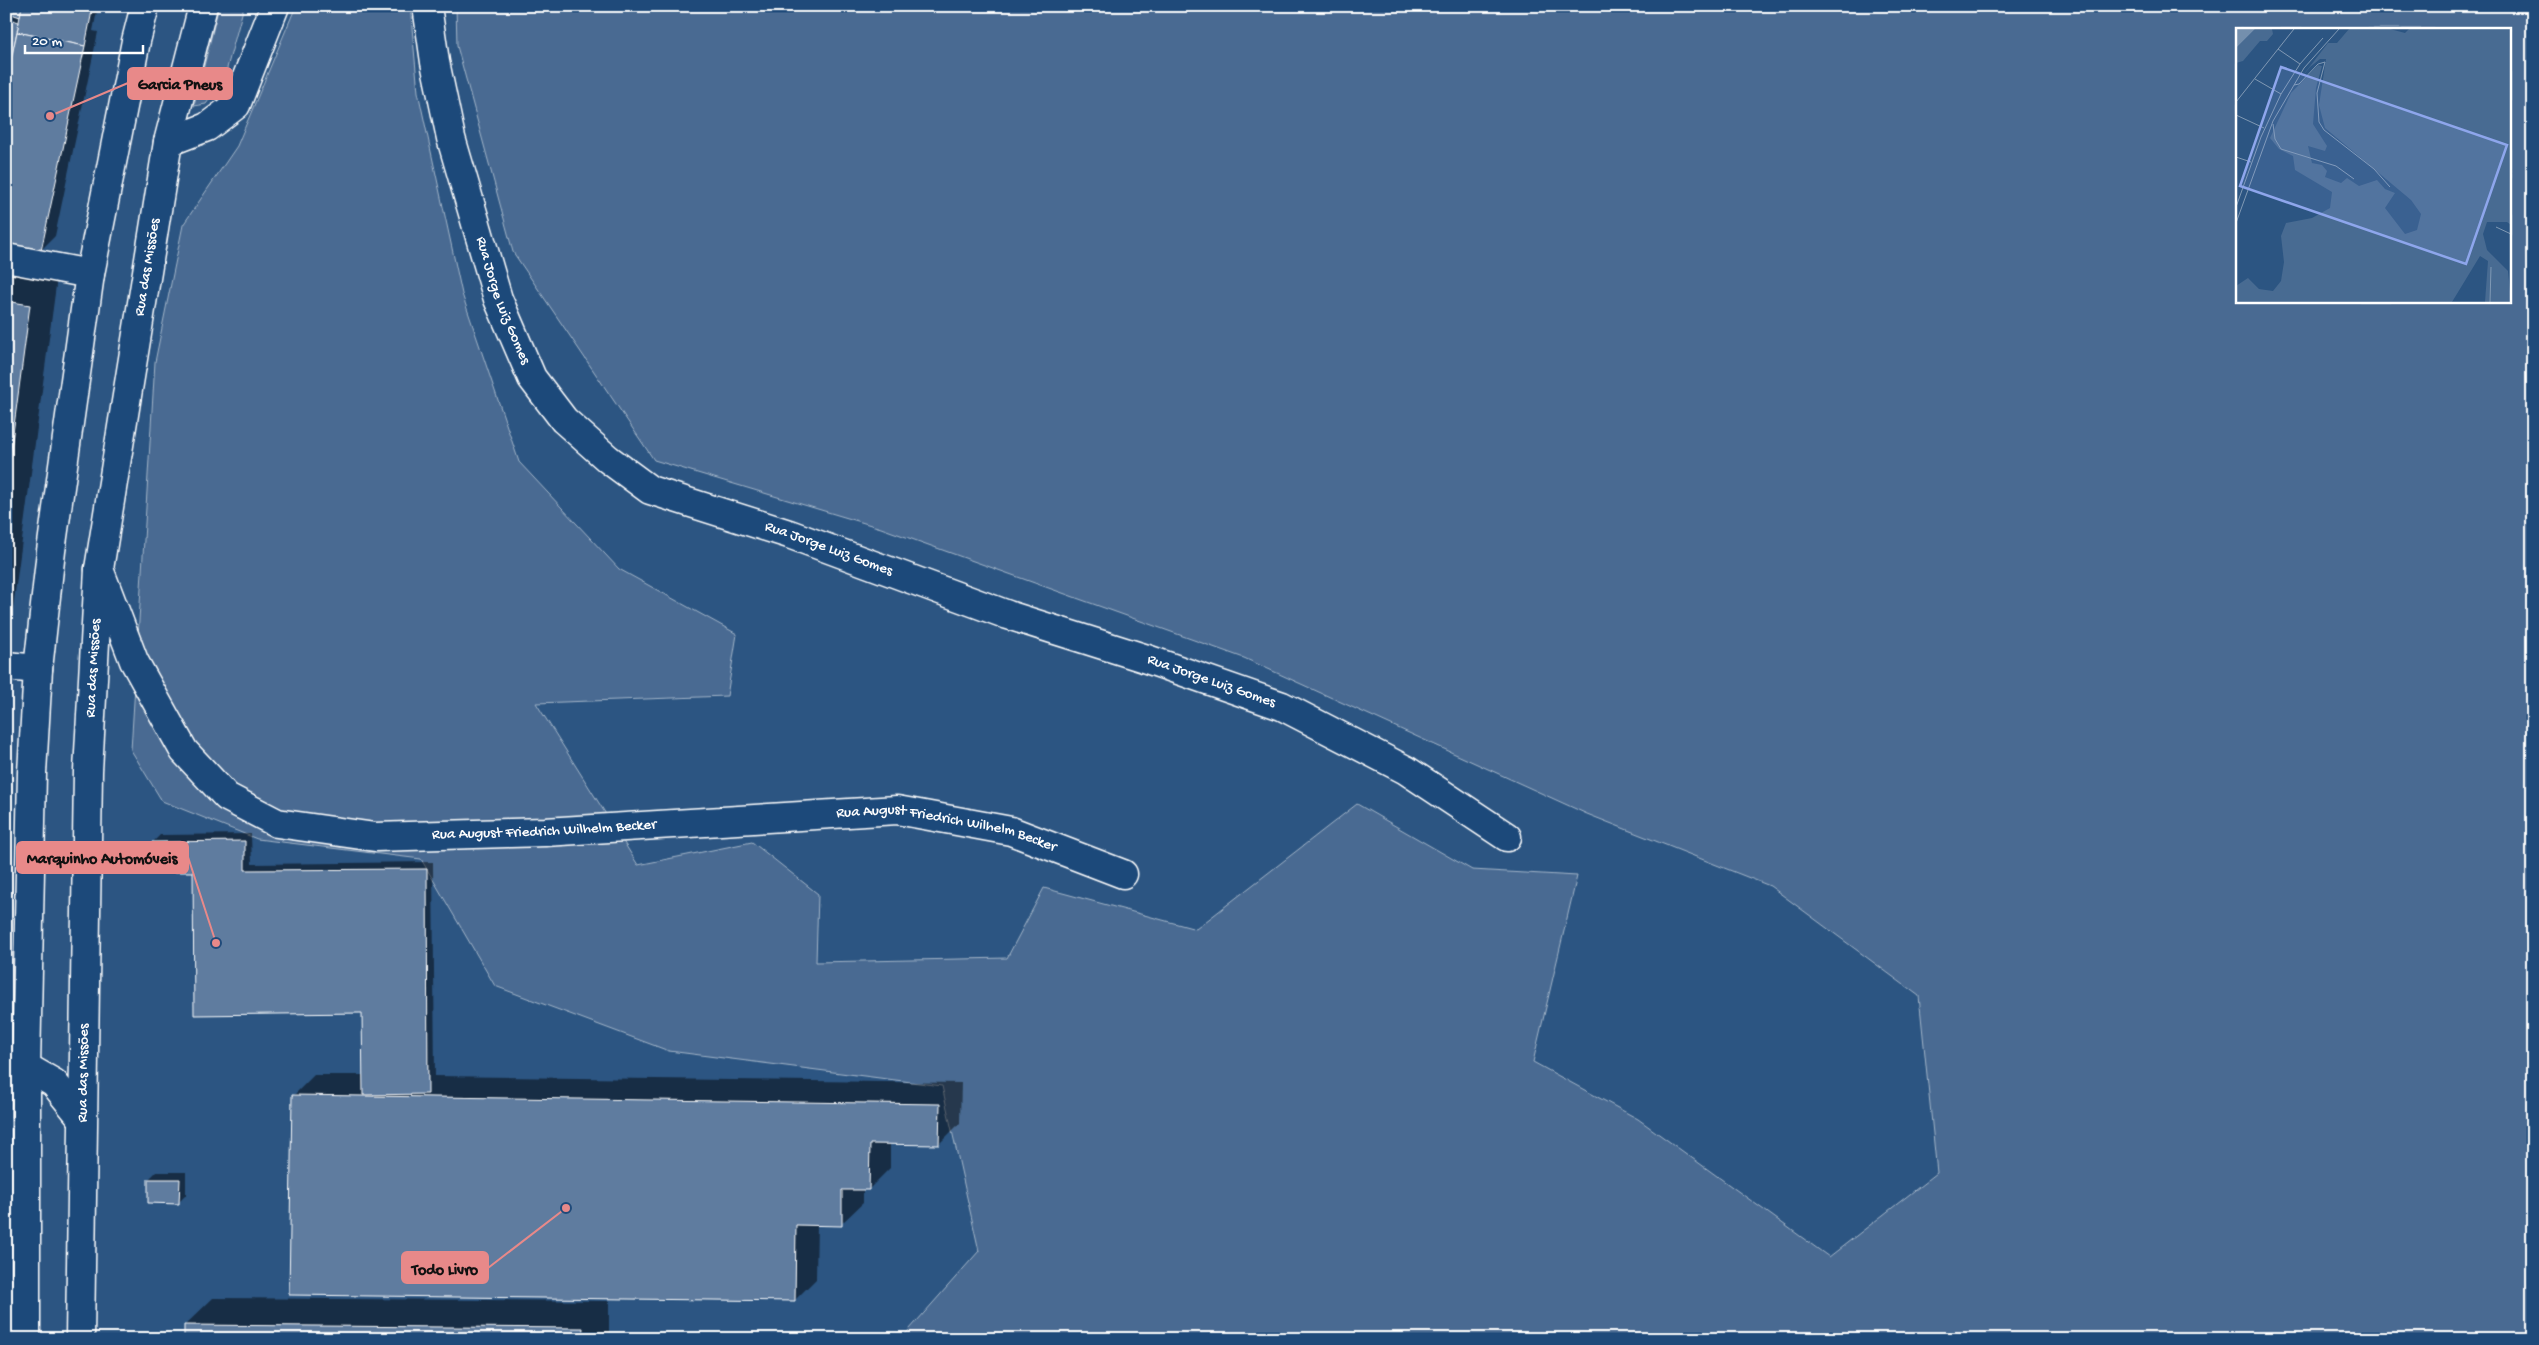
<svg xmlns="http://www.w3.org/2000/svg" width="2539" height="1345" viewBox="0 0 2539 1345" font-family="'Gochi Hand',sans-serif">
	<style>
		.green { fill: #486b92; stroke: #a4b5c8; fill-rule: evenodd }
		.shadow { fill: #0007 }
		.building { fill: #5e7c9f; stroke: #fff }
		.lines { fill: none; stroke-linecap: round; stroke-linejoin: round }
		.minor-casing { stroke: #fff; stroke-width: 31 }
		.primary-casing { stroke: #fff; stroke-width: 31 }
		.minor { stroke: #1f4a7a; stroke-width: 28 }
		.primary { stroke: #1f4a7a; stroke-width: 28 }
		.labels { text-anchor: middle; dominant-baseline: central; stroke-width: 4; stroke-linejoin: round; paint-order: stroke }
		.street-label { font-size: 15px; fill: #fff; stroke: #1f4a7a }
		.inset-road { fill: none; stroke: #8099b4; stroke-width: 1 }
		.view { fill: #8ea6ec; fill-opacity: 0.15; stroke: #8ea6ec; stroke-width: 2.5 }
		.inset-edge { fill: none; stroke: #fff; stroke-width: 2.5 }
		.leader { fill: none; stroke: #e88989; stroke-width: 2 }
		.callout-dot { fill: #e88989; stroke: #1f4a7a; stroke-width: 2 }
		.callout { fill: #e88989; stroke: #e88989; stroke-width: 2 }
		.callout-label { font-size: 16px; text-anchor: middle; font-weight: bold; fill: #111 }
	</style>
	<rect width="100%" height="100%" fill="#2c5582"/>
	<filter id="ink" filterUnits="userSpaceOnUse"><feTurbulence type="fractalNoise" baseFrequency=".02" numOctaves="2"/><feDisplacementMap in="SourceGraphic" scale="10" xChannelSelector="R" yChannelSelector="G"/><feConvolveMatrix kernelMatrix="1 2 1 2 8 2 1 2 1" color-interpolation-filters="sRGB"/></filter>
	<g filter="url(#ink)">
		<g class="green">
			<polygon points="219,6 244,6 224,79 206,104 194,106"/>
			<path d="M296 6H410L418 92 462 294 519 462 619 569 737 634 727 696 536 703 638 865 752 842 818 894 816 962 1007 958 1044 888 1196 929 1357 804 1472 870 1577 876 1533 1062 1638 1119 1829 1257 1937 1173 1919 996 1770 886 1587 814 1244 658 881 528 654 460 513 252 457 46 456 6H2533V1339H901L979 1251 942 1086 669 1051 495 986 421 859 257 839 162 801 131 750 155 362 183 225 237 146ZM2238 29H2510V301H2238Z"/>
		</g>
		<g class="shadow">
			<polygon points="6,6 98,6 93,31 98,32 55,236 41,250 6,243"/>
			<polygon points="6,271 57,278 13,608 6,615"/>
			<polygon points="251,834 252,864 433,862 435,1076 961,1083 960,1123 939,1144 890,1143 890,1168 869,1189 863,1189 863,1203 841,1224 817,1224 816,1279 795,1300 293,1096 314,1075 364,1075 363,1012 195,870 153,842 160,835"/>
			<polygon points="6,880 8,880 6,903"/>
			<polygon points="156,1172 186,1172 186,1195 179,1202 149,1179"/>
			<polygon points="213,1298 609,1301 609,1339 185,1339 185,1325"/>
		</g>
		<g class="building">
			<polygon points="6,6 22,6 20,17 6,12"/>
			<polygon points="22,6 93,6 85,46 17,32"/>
			<polygon points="6,18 19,22 6,83"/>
			<polygon points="17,32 85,46 41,251 6,244 6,83"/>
			<polygon points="6,301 30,305 6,486"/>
			<polygon points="245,841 245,870 427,869 428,1094 363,1095 362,1013 194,1015 193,872 153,872 152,842"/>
			<polygon points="292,1095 940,1104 939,1145 870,1144 869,1190 842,1190 842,1226 796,1225 795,1301 289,1295"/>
			<polygon points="148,1179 180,1179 179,1204 148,1203"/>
			<polygon points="184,1325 583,1328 582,1339 184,1339"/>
		</g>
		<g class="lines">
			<defs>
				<g id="minor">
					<path id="s1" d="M427 6 435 62 451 138 498 299 532 378 564 420 608 459 650 490 789 534 1008 615 1144 658 1282 706 1406 770 1507 837"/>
					<polyline points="168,142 207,127 236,105 275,6"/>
					<polyline points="6,258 90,274"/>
					<path id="s2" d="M99 569 134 661 184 751 227 797 277 823 375 837 545 832 897 810 1011 831 1123 874"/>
					<polyline points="6,666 38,669"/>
					<polyline points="6,1067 26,1067"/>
				</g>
				<g id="primary">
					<polyline points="26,1067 54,1083 82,1118"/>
					<polyline points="26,1339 26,1067 32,773 38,669 51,551 90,274 136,41 145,6"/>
					<path id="s3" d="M80 1339 88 771 99 569 168 142 203 6"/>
				</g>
			</defs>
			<use href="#minor" class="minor-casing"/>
			<use href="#primary" class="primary-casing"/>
			<use href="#minor" class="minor"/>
			<use href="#primary" class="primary"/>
		</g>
	</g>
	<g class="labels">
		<g class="street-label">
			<text stroke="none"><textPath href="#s3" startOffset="1076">Rua das Missões</textPath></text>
			<text stroke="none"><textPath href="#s1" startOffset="305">Rua Jorge Luiz Gomes</textPath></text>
			<text stroke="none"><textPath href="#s1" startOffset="740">Rua Jorge Luiz Gomes</textPath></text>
			<text stroke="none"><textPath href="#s3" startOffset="671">Rua das Missões</textPath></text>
			<text stroke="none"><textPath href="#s1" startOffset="1145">Rua Jorge Luiz Gomes</textPath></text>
			<text stroke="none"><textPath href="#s2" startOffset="589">Rua August Friedrich Wilhelm Becker</textPath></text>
			<text stroke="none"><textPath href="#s2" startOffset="994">Rua August Friedrich Wilhelm Becker</textPath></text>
			<text stroke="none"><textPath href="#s3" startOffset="266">Rua das Missões</textPath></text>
		</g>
	</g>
	<g transform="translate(2236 28)">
		<rect width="275" height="275" fill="#2c5582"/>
		<path d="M19 1H36L37 6 31 13H24L7 33 0 35V20ZM113 1H154L169 5 173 1H275V197L271 194H251L247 206 251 222 272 243 275 274H249L252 233 244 228 216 274H0V258L12 250 23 261 37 263 45 253 48 234 45 208 50 195 76 190 94 180 96 164 59 142 57 128 43 121 34 110 55 65 82 37 86 38 80 60 77 96 91 118 89 123 72 118 76 135 86 137 91 143 89 149 105 155 111 150 123 158 141 152 149 161 159 165 149 180 169 206 181 202 185 186 175 172 89 100 83 77 90 31H84L74 39 61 55 92 15H101Z" fill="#486b92"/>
		<path d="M0 1H19L0 20Z" fill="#748fad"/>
		<path class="inset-road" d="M42 21 64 36M19 51 45 66M58 57 63 56 82 36 89 34 81 65 83 94 88 102 138 141 154 159M0 74 58 1M0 87 28 100M37 96 39 111 45 121 100 138 118 151M0 129 15 134M0 179 25 109 45 66 64 36 87 10M0 195 37 93 68 40 103 1M260 199 275 206M254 274 255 239"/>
		<path class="view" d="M45 39 271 117 230 236 4 158Z"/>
		<rect width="275" height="275" class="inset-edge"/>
	</g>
	<path class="leader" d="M50 116L128 83M216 943L188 857M566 1208L488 1268"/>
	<g class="callout-dot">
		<circle cx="50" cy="116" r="5"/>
		<circle cx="216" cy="943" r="5"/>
		<circle cx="566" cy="1208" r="5"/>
	</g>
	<g class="callout">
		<rect x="128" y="68" width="104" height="31" rx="5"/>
		<rect x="17" y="842" width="171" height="31" rx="5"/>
		<rect x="402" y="1252" width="86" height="31" rx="5"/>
	</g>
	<g class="callout-label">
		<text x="180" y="89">Garcia Pneus</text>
		<text x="102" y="863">Marquinho Automóveis</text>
		<text x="445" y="1274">Todo Livro</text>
	</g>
	<rect width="2539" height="1345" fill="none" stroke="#1f4a7a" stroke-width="25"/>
	<rect x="12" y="12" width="2514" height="1320" fill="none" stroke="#fff" stroke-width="2" filter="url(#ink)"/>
	<path d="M25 45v8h118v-8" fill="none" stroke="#ffffff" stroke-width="2.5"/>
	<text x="32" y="45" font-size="15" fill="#ffffff" stroke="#1f4a7a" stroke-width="4" paint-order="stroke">20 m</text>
</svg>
